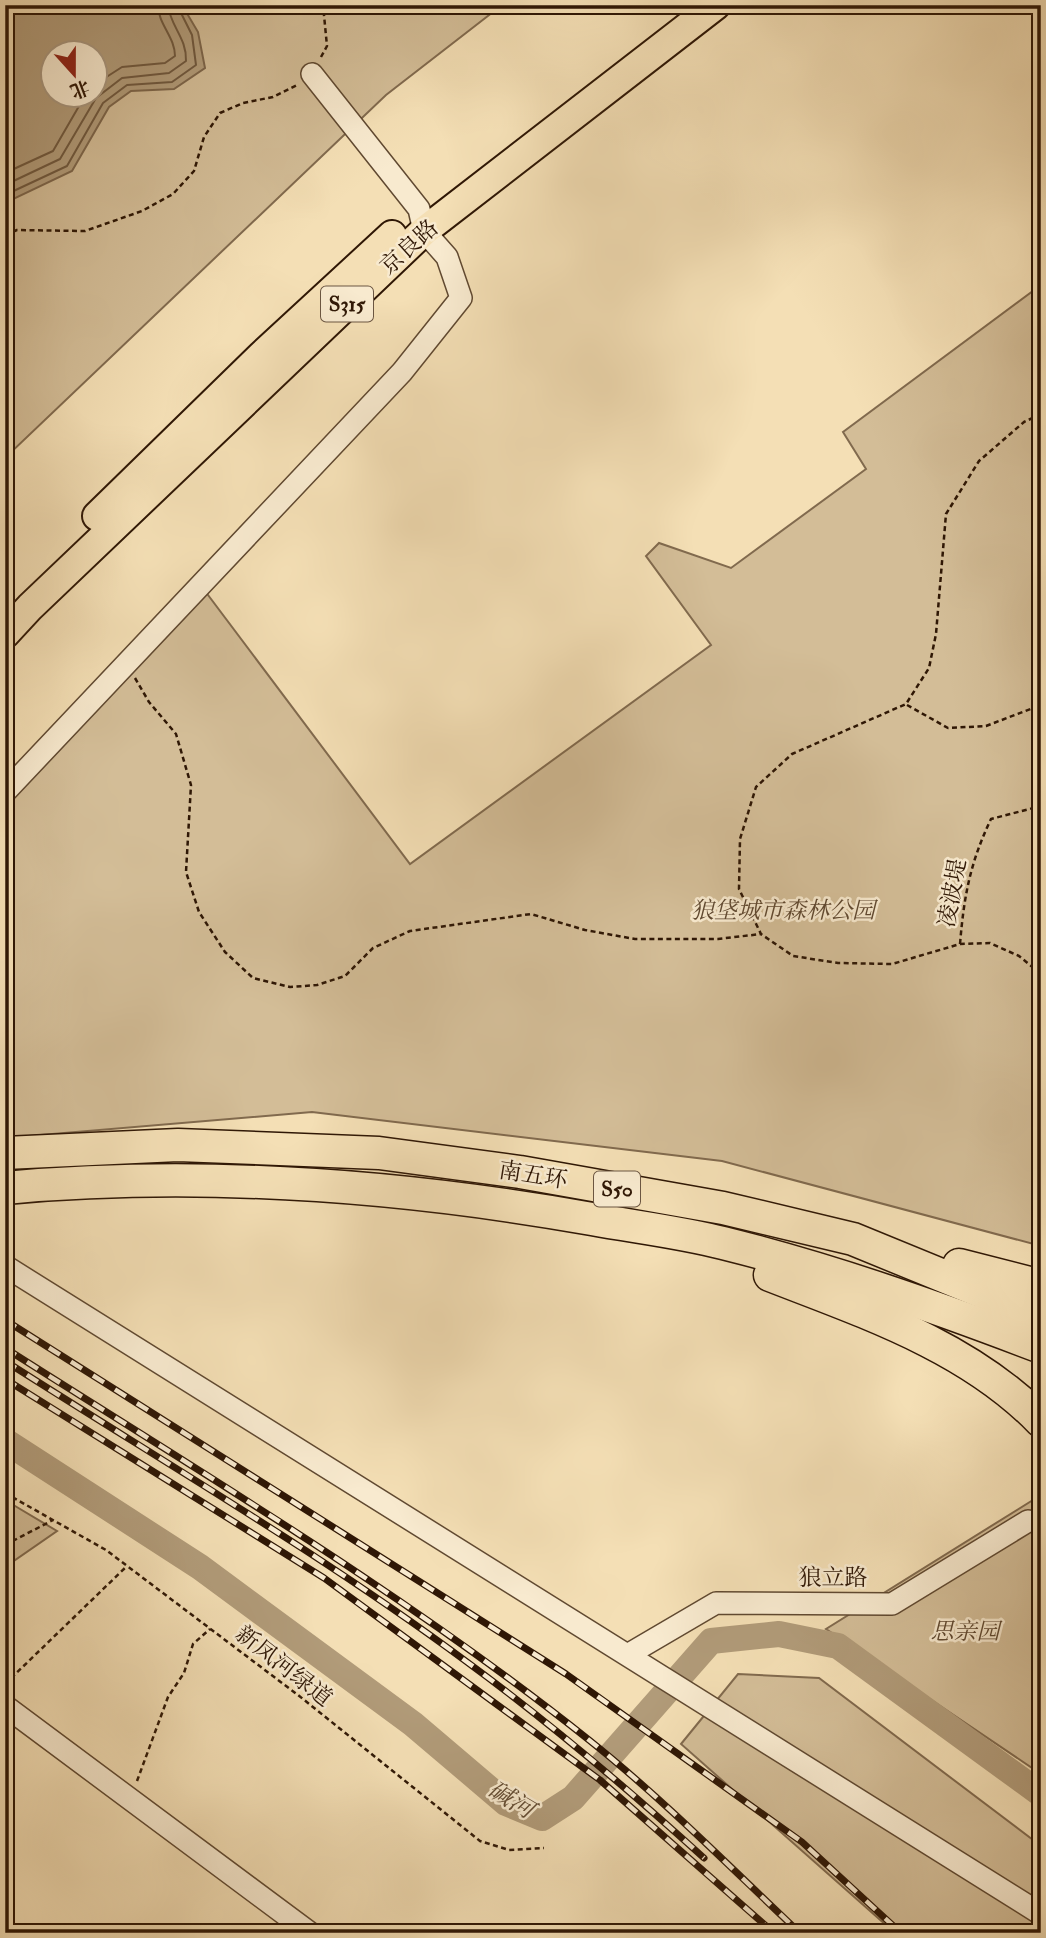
<svg xmlns="http://www.w3.org/2000/svg" width="1046" height="1938" viewBox="0 0 1046 1938" font-family="'IM FELL Double Pica','Noto Serif SC',serif">
	<style>
		.green { fill: #d3bd97; stroke: #816a4e; stroke-width: 2; fill-rule: evenodd }
		.water { fill: #b19b79; stroke: #7d664b; stroke-width: 2; fill-rule: evenodd }
		.lines { fill: none; stroke-linecap: round; stroke-linejoin: round }
		.shore { stroke: #70593f; stroke-width: 2 }
		.river { stroke: #b19b79; stroke-width: 26 }
		.minor-casing { stroke: #604931; stroke-width: 24 }
		.major-casing { stroke: #2f1705; stroke-width: 32 }
		.highway-casing { stroke: #2f1705; stroke-width: 35 }
		.path { stroke: #2f1705; stroke-width: 2.5; stroke-dasharray: 5 3.5; stroke-linecap: butt }
		.minor { stroke: #f8eacf; stroke-width: 21 }
		.major { stroke: #f4dfb5; stroke-width: 28 }
		.highway { stroke: #f4dfb5; stroke-width: 32 }
		.rail-casing { stroke: #2f1705; stroke-width: 7 }
		.rail { stroke: #f8eacf; stroke-width: 4.5; stroke-dasharray: 13; stroke-linecap: butt }
		.labels { text-anchor: middle; dominant-baseline: central; stroke-width: 5; stroke-linejoin: round; paint-order: stroke }
		.shield { fill: #f8eacf; stroke: #6b5642; stroke-width: 2 }
		.shield-label { font-size: 21px; font-weight: bold; fill: #2f1705 }
		.street-label { font-size: 23px; fill: #2f1705; stroke: #f8eacf }
		.park-label { font-size: 23px; font-style: italic; fill: #604931; stroke: #f8eacf }
		.water-label { font-size: 24px; font-style: italic; fill: #634c33; stroke: #f8eacf }
	</style>
	<rect width="100%" height="100%" fill="#f4dfb5"/>
	<filter id="stains"><feTurbulence type="fractalNoise" baseFrequency=".00286" numOctaves="4"/><feColorMatrix values="0 0 0 0 .2 0 0 0 0 .09 0 0 0 0 .02 0 0 0 .5 -.17"/></filter>
	<radialGradient id="worn" r=".72"><stop offset=".6" stop-color="#630" stop-opacity="0"/><stop offset="1" stop-color="#630" stop-opacity=".3"/></radialGradient>
	<g class="green">
		<path d="M5 5H502L386 95 5 458ZM52 52H94V94H52Z"/>
		<polygon points="1041,285 1041,1246 722,1161 312,1112 5,1138 5,803 202,587 410,864 711,645 646,556 659,543 731,568 866,469 843,432"/>
		<polygon points="1041,1495 1041,1774 826,1629"/>
		<polygon points="5,1500 57,1531 5,1567"/>
		<polygon points="738,1674 819,1678 1041,1846 1041,1933 895,1933 681,1744"/>
	</g>
	<path class="water" d="M5 5H182L198 32 205 68 174 89 131 91 109 107 72 171 5 203ZM52 52H94V94H52Z"/>
	<g class="lines">
		<g class="shore">
			<path d="M94 85 122 67 165 63 175 56C175 37 158 24 158 5"/>
			<polyline points="5,173 53,151 86,94"/>
			<path d="M5 185 60 159 96 98 122 78 169 73 186 61C187 38 170 26 168 5"/>
			<polyline points="5,195 67,166 103,103 127,85 172,82 196,65 192,35 177,5"/>
		</g>
		<polyline class="river" points="5,1441 200,1567 413,1724 506,1803 542,1818 573,1798 711,1641 779,1634 838,1646 1041,1794"/>
		<defs>
			<g id="minor">
				<polyline points="5,792 402,372 461,298 447,257 424,231 419,209 312,74"/>
				<polyline points="5,1266 1041,1914"/>
				<polyline points="629,1654 716,1603 892,1604 1028,1521"/>
				<polyline points="5,1706 310,1933"/>
			</g>
			<g id="major">
				<polyline points="97,516 262,355 392,235"/>
				<polyline points="5,634 30,607 424,231 716,5"/>
			</g>
			<g id="highway">
				<polyline points="5,1153 178,1145 379,1153 520,1172 723,1208 853,1239 1041,1316"/>
				<path d="M5 1188C201 1170 399 1185 592 1219 636 1227 680 1232 723 1243 832 1270 936 1307 1041 1347"/>
				<polyline points="959,1265 1041,1286"/>
				<path d="M770 1275C865 1312 968 1346 1041 1421"/>
			</g>
		</defs>
		<use href="#minor" class="minor-casing"/>
		<use href="#major" class="major-casing"/>
		<use href="#highway" class="highway-casing"/>
		<g class="path">
			<polyline points="321,57 327,46 323,5"/>
			<polyline points="5,235 17,230 85,231 142,211 173,194 194,171 204,137 220,113 243,103 273,97 297,85"/>
			<polyline points="1041,414 1024,422 979,461 946,514 936,634 929,668 906,704 792,754 756,787 740,839 739,889 761,934 793,956 838,963 892,964 960,944 990,943 1019,956 1041,974"/>
			<polyline points="135,678 149,702 176,734 191,785 186,872 199,912 225,952 253,978 290,987 317,985 345,976 373,948 410,931 531,914 585,930 635,939 718,939 761,934"/>
			<polyline points="907,705 948,728 986,726 1041,705"/>
			<path d="M960 944C964 896 970 863 991 819L1041 806"/>
			<polyline points="5,1493 106,1550 298,1695 480,1841 509,1850 544,1848"/>
			<polyline points="5,1545 53,1520"/>
			<polyline points="5,1684 127,1566"/>
			<polyline points="137,1781 168,1697 184,1673 193,1644 210,1629"/>
		</g>
		<use href="#minor" class="minor"/>
		<use href="#major" class="major"/>
		<use href="#highway" class="highway"/>
		<defs>
			<g id="rail">
				<polyline points="5,1320 566,1674 802,1842 901,1933"/>
				<path d="M5 1348C203 1474 406 1594 589 1740 663 1799 731 1868 800 1933"/>
				<path d="M5 1361C160 1460 320 1553 467 1662 550 1723 628 1789 704 1858"/>
				<polyline points="5,1379 324,1578 600,1780 774,1933"/>
			</g>
		</defs>
		<use href="#rail" class="rail-casing"/>
		<use href="#rail" class="rail"/>
	</g>
	<g class="labels">
		<g class="shield">
			<rect x="321" y="286.5" width="52" height="35" rx="5"/>
			<rect x="594" y="1171.5" width="46" height="35" rx="5"/>
		</g>
		<g class="shield-label">
			<text x="347" y="304">S315</text>
			<text x="617" y="1189">S50</text>
		</g>
		<g class="street-label">
			<text transform="translate(409 247) rotate(-42)">京良路</text>
			<text transform="translate(952 893) rotate(-80)">凌波堤</text>
			<text transform="translate(533 1175) rotate(9)">南五环</text>
			<text x="833" y="1577">狼立路</text>
			<text transform="translate(284 1666) rotate(38)">新凤河绿道</text>
		</g>
		<g class="park-label">
			<text x="783" y="910">狼垡城市森林公园</text>
			<text x="965" y="1631">思亲园</text>
		</g>
		<g class="water-label">
			<text transform="translate(511 1800) rotate(31)">碱河</text>
		</g>
	</g>
	<rect width="1046" height="1938" fill="none" stroke="#f4dfb5" stroke-width="28"/>
	<rect x="7" y="7" width="1032" height="1924" fill="none" stroke="#2f1705" stroke-width="3.5"/>
	<rect x="14" y="14" width="1018" height="1910" fill="none" stroke="#2f1705" stroke-width="2"/>
	<g transform="translate(74 74) rotate(159)"><circle r="33" fill="#f8eacf" stroke="#a8967e" stroke-width="2"/>
	<path d="M0-5L12 26L0 18L-12 26Z" fill="#8f2418"/>
	<text y="-10" font-size="19" font-weight="bold" text-anchor="middle" fill="#2f1705">北</text>
	</g>
	<rect width="100%" height="100%" filter="url(#stains)"/>
	<rect width="100%" height="100%" fill="url(#worn)"/>
</svg>
